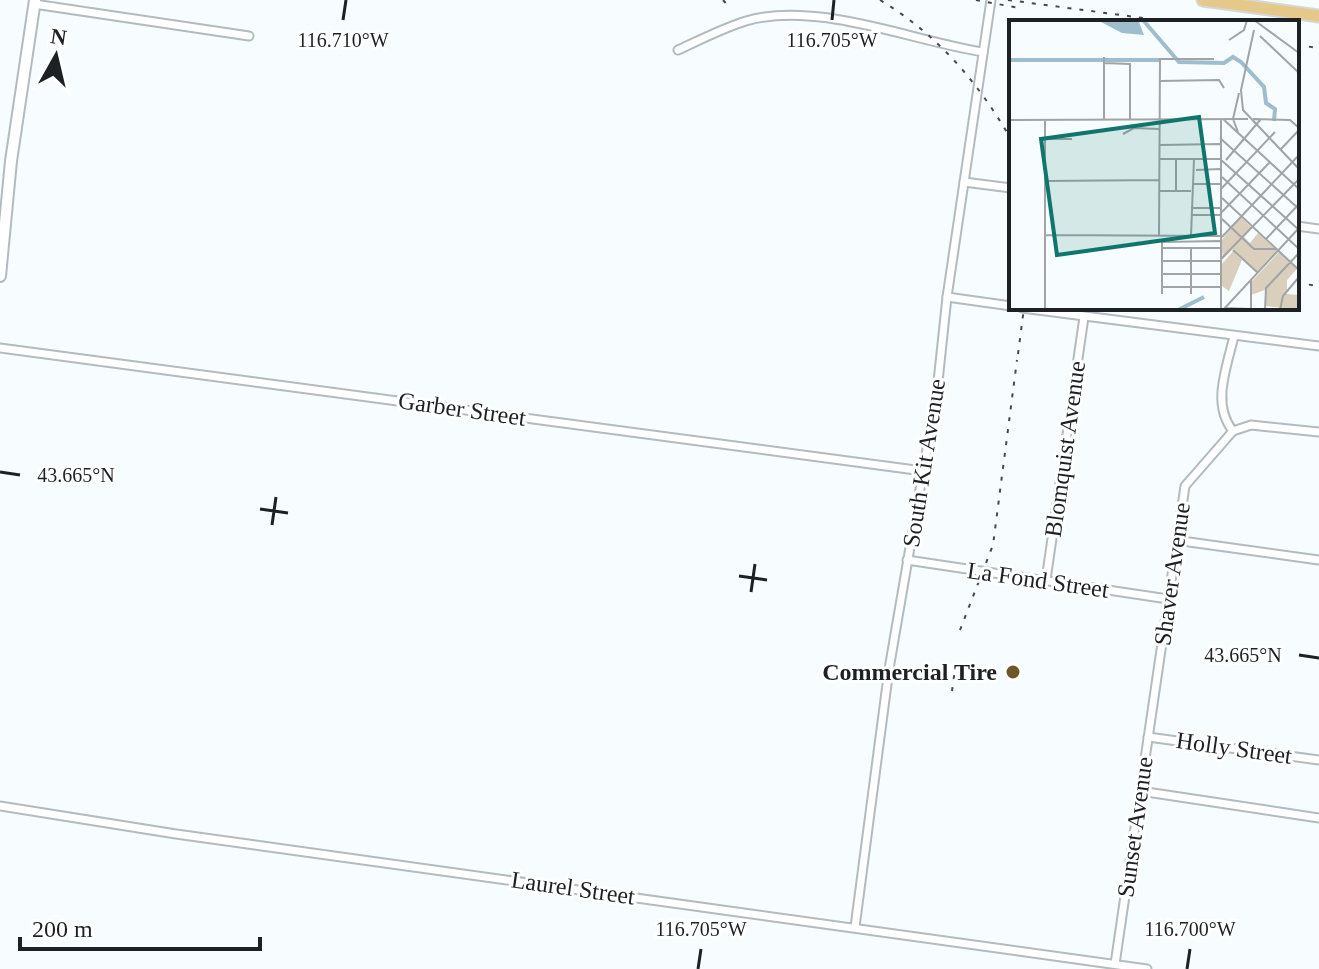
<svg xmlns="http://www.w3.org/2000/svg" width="1319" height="969" viewBox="0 0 1319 969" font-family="Georgia,serif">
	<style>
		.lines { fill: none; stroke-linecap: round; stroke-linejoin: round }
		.minor-casing { stroke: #b1bbc0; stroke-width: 11 }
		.secondary-casing { stroke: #b1bbc0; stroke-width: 14 }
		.primary-casing { stroke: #d6d7d7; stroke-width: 15 }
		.minor { stroke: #fff; stroke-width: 7 }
		.secondary { stroke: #fff; stroke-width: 10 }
		.primary { stroke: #e5c98b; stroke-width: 11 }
		.rail { stroke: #45494b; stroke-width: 2; stroke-dasharray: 4 8; stroke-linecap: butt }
		.ticks { fill: none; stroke: #1d2123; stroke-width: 3 }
		.poi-dot { fill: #6e5727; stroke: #fff; stroke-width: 3 }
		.labels { text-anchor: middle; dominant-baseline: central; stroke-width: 6; stroke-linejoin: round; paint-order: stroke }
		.street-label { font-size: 24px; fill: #1d2123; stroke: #fff }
		.poi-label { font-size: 24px; font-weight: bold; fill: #1d2123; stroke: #fff; text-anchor: end }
		.inset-river { fill: none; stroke: #9ebecd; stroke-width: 4 }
		.inset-road { fill: none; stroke: #a0a4a6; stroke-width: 2 }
		.view { fill: #0f766e; fill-opacity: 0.15; stroke: #0f766e; stroke-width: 4 }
		.inset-edge { fill: none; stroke: #1d2123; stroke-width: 4 }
		.ticks-label { font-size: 20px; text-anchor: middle; fill: #1d2123; stroke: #fff; stroke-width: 6; stroke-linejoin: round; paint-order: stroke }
	</style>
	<rect width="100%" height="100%" fill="#f7fcfe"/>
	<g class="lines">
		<defs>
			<g id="minor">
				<polyline points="34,4 249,36"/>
				<path d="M678 50C700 40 723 28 746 21 816 0 912 41 983 52"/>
				<polyline points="964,182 1011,188"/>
				<polyline points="1297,226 1319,229"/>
				<polyline points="947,297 1011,306"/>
				<polyline points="1022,308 1319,346"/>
				<polyline points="0,348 923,471"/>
				<path d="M1233 431C1211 404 1227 367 1234 336"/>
				<polyline points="1233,431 1251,425 1319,432"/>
				<polyline points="1189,542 1319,560"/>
				<polyline points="907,560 1168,599"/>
				<polyline points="1046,580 1084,317"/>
				<polyline points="1148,737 1319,760"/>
				<polyline points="1140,791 1319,818"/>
				<polyline points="0,806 176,834 1147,969"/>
				<polyline points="855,927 889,669 937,391 947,297 991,0"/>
				<polyline points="1115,964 1185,486 1233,431"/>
			</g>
			<polyline id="secondary" points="0,276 11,161 35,0"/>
			<polyline id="primary" points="1203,0 1319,16"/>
		</defs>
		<use href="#minor" class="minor-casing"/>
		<use href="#secondary" class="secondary-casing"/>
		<use href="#primary" class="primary-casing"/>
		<use href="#minor" class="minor"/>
		<use href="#secondary" class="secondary"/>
		<use href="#primary" class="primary"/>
		<g class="rail">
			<polyline points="723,0 730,8"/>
			<path d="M880 0C938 35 977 81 1011 139"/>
			<polyline points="976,0 1019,8"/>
			<polyline points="1008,0 1173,22"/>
			<polyline points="1297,45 1319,48"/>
			<polyline points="1297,283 1319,286"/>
			<polyline points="1018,354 1024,308"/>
			<polyline points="960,630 993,545 1017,360"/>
			<polyline points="952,691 956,662"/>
		</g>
	</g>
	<path class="ticks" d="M343 20 346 0M832 20 834 0M0 472 20 475M260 509 288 513M272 525 276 497M739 576 767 580M751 592 755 564M1299 655 1319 658M698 969 701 949M1187 969 1190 949"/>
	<circle class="poi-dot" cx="1013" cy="672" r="8"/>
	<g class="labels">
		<g class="street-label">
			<text transform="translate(462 409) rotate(8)">Garber Street</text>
			<text transform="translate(1065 449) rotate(-82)">Blomquist Avenue</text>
			<text transform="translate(924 463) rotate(-81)">South Kit Avenue</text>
			<text transform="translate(1172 574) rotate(-82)">Shaver Avenue</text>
			<text transform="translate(1038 580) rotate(8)">La Fond Street</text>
			<text transform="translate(1234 748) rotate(8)">Holly Street</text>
			<text transform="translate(1135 827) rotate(-82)">Sunset Avenue</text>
			<text transform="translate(573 888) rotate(8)">Laurel Street</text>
		</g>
		<g class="poi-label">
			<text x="997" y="672">Commercial Tire</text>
		</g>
	</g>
	<g transform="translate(1009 20)">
		<rect width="290" height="290" fill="#f7fcfe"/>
		<path d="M270 232 288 249 278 260V274L290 275V290L257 286 256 270 242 275 243 261Z" fill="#d9cfbc"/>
		<path d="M232 197 243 208 235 217 241 223 249 213 268 231 248 252 224 229 214 239 212 221ZM224 231 233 240 220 271 213 266V244Z" fill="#d9cfbc"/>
		<path d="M129 0 135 15 113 13 92 2Z" fill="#9ebecd"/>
		<path class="inset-river" d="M134 0 170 42 215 43 224 37 232 42 255 67 257 83 266 89 265 101M0 40H151M169 290 195 277"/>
		<path class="inset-road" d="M245 0 290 33M245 10 232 70 234 90 290 149M251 16 290 53M220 20 235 10 238 0M95 43 121 44V99M151 61 210 60 215 68M95 99V37M214 99 290 169M244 99 281 100 290 108M0 100 239 99M212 100V290M229 112 224 99 230 73M114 114 125 108 150 109M211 118 290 189M37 119H63M151 125 211 124M272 129 290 110M150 139H211M211 139 289 209M217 140 252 99M187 150 211 149M213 157 290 229M37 161 151 160M184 164H212M212 169 266 112M150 171H182M167 171V139M213 178 290 250M182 188H212M213 192 261 142M182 195H212M213 199 245 229H267M36 215 212 216M150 216 151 39H205M182 216 185 139M213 217 290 135M257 219 290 184M153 228H211M182 228V274M224 230 249 253M212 239 290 159M154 241H212M154 254H212M154 267H212M153 274V222L211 221M216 288 242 289M36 290V99M214 290 290 208M242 290V260M256 290 257 268 290 233M271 290 274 276 290 257"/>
		<path class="view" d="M190 97 206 213 48 235 32 119Z"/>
		<rect width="290" height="290" class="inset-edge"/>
	</g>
	<g class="ticks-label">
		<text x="343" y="47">116.710°W</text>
		<text x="832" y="47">116.705°W</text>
		<text x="76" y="482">43.665°N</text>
		<text x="1243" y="662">43.665°N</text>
		<text x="701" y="936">116.705°W</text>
		<text x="1190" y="936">116.700°W</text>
	</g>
	<g transform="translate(56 56) rotate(8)" stroke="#ffffff" stroke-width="6" paint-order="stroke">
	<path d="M0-6L14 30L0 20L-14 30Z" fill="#1d2123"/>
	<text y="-12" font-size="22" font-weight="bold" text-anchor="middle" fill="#1d2123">N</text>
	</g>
	<path d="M20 937v12h240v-12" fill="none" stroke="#1d2123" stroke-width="4"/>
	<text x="32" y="937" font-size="24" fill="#1d2123" stroke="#ffffff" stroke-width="6" paint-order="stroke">200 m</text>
</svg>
